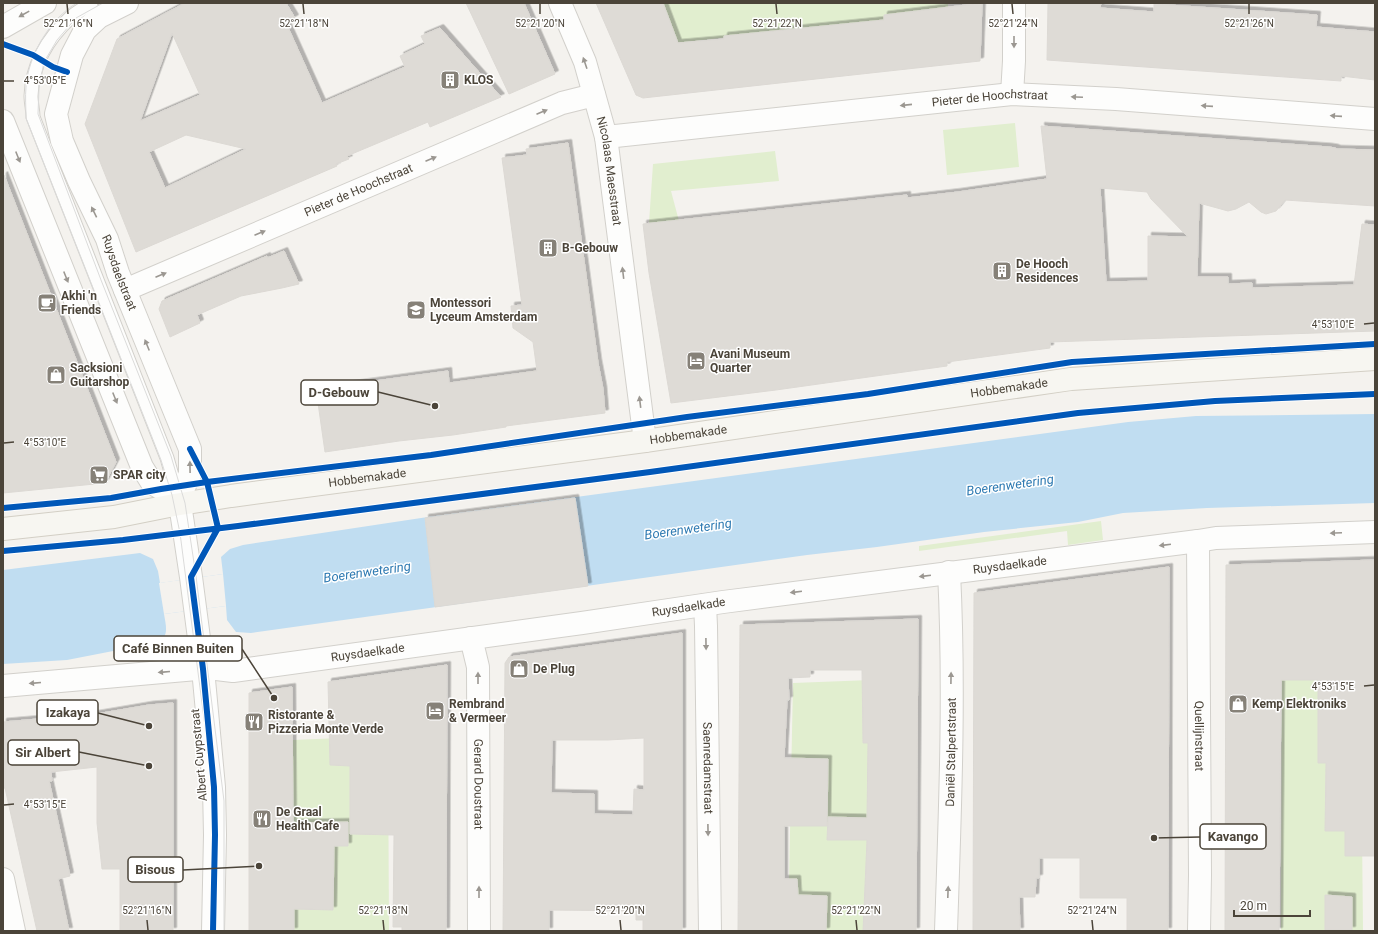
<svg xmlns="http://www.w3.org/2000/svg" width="1378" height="934" viewBox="0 0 1378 934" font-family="Roboto,sans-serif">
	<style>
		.green { fill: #e1eecf }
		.water { fill: #c0ddf1 }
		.pier { fill: #f4f2ee }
		.building { fill: #dedbd6; stroke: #dcd9d4; fill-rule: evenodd; filter: url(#shadow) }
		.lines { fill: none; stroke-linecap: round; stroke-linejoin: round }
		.service-casing { stroke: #d2d0cb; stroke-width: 15 }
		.minor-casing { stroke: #d2d0cb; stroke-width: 24 }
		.secondary-casing { stroke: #d3cfc5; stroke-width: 24 }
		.service { stroke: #fdfdfc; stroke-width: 13 }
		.minor { stroke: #fdfdfc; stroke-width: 22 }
		.secondary { stroke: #f7f6f1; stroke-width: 22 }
		.tram { stroke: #dbdbda; stroke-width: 1 }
		.cycleway-casing { stroke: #fff; stroke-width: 8 }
		.cycleway { stroke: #0057b8; stroke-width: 6 }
		.oneway { fill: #9b9791 }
		.ticks { fill: none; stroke: #4b4439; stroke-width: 1.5 }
		.labels { text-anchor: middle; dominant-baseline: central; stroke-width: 3; stroke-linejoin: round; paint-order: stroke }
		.poi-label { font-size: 12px; font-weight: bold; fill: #4b4439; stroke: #fff; text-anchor: start }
		.street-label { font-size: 12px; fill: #4b4439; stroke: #fff }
		.water-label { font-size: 13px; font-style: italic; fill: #2e7ab2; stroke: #fff }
		.ticks-label { font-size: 10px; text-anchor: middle; fill: #4b4439; stroke: #fff; stroke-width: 3; stroke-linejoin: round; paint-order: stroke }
		.leader { fill: none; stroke: #4b4439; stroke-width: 1.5 }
		.callout-dot { fill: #4b4439; stroke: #fff; stroke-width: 1.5 }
		.callout { fill: #fff; stroke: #4b4439; stroke-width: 1.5 }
		.callout-label { font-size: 13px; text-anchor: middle; font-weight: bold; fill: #4b4439 }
	</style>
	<defs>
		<filter id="shadow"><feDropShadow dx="3.5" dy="-3.5" stdDeviation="0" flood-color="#0004"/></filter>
	</defs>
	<rect width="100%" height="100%" fill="#f4f2ee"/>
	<g class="green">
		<polygon points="656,3 948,3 948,13 675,43"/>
		<polygon points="1015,123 1019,167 947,175 943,130"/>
		<polygon points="775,151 779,181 671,191 679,221 649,223 653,164"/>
		<polygon points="1101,521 1103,540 1068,545 1067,531 919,551 919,546"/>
		<polygon points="1282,625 1360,625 1363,931 1281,931"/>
		<polygon points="871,680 866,931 788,931 793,683"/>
		<polygon points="388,736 389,931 294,931 293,740"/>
	</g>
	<path class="water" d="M1375 414V503L1207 508 1123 513 1078 522 984 532 877 547 807 555 251 633 236 632 227 620 226 606 164 614C167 631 169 637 153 647L149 644 67 660 3 664V570L140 553 153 559 158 571 160 583 223 574 221 557 230 549 243 545 441 515 436 516 1128 422 1196 416Z"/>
	<polygon class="pier" points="223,574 226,606 164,614 159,583"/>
	<g class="building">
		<path d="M185 3H286L295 18 286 23 322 103 405 67 400 56 425 44 421 36 440 28 501 97 430 127 428 122 347 156 349 159 336 164 337 166 136 252 85 124 117 39ZM172 33 200 95 140 121ZM186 135 246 149 165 188 149 152Z"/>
		<polygon points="466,3 524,3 555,74 509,94"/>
		<polygon points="596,3 663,3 678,43 724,39 724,36 884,20 884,15 982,3 980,61 643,98 636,95"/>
		<polygon points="1048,3 1101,3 1100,8 1154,12 1154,4 1317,15 1316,27 1375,32 1375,80 1341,76 1341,81 1047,60"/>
		<path d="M1041 126 1329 147 1335 148 1337 149 1375 150V206L1285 200 1276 211 1266 214 1261 212 1249 202 1236 209 1228 211 1199 203 1197 277H1228V284L1252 283V288L1354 285 1362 224 1375 225V331L1050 342V348L947 362V366L776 390 671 403 649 273 643 224 907 195V198L958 192 1047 179ZM1100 188 1147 192 1151 199 1188 237 1148 236V281L1106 282Z"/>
		<polygon points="568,143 598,363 603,389 605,413 506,426 506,427 453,435 399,441 325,452 316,389 448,371 449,383 537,371 533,342 513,328 511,306 522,305 502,158 527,155 526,149"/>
		<polygon points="4,175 116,462 105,483 3,493 3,176"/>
		<polygon points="284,251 299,284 282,288 241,296 197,315 200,323 170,337 159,309 162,301 267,256 267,258"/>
		<polygon points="575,498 588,586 435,607 425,518"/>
		<polygon points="1375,560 1375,856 1345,856 1345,831 1325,831 1326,763 1318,763 1318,680 1281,680 1279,931 1225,931 1226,565"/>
		<polygon points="1169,567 1168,931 1127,931 1127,898 1080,898 1080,858 1039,858 1039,878 1036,878 1035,897 1019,897 1020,931 973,931 974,593"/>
		<polygon points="918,619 916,931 863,931 867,840 827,840 828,817 867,818 868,743 863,743 862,670 810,670 810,677 788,678 789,700 787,700 784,758 828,759 827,826 784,826 784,879 797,879 798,895 827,896 826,931 738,931 740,625"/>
		<path d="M682 633V931H643V920H636V911L549 910V931H503L505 663 509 657ZM644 738V790L634 789 633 815 594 814V794L551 793 552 740H608Z"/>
		<polygon points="447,665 446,931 402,931 402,927 393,927 394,835 350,834 350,766 330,765 328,682"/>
		<polygon points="292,687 293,823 348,822 348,846 334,846 333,910 294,909 294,931 249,931 249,693"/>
		<polygon points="173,703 173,931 120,931 120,869 102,869 97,823 97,767 51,772 52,781 49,781 70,876 58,879 69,931 37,931 5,788 3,788 3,722 96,714 149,705"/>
		<polygon points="1325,895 1352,897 1352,930 1325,930"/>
	</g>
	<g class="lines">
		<defs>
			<path id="service" d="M91 3C85 8 77 12 71 17 48 38 32 64 31 96 31 103 33 110 33 117L167 458 179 500"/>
			<g id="minor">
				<path id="s1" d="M127 3 99 17 85 30 72 55 56 114 62 141 79 181 107 239 118 273 190 449V474L182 492 180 504 191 577 203 669 214 787 215 835 213 931"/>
				<path id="s2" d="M560 3 585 62 606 137 645 441"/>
				<polyline points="3,27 45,3"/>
				<polyline points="1012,94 1014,61 1014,3"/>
				<polyline points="3,121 142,467 152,483 172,495 180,504"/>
				<path id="s3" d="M606 137 1012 94 1116 99 1375 119"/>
				<path id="s4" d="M125 290 562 103 594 95"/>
				<path id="s5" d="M1198 541 1200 875 1199 931"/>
				<path id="s6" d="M705 605 706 626 710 931"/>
				<path id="s7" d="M471 638 478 667 479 931"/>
				<path id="s8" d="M3 686 208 668 233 671 582 623 723 602 1198 541 1216 538 1375 532"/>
				<polyline points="3,879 14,931"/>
				<path id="s9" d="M946 931C950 812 955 692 949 572"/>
			</g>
			<g id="secondary">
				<path id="s10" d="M3 529 114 517 174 505 231 496 645 441 1071 379 1375 359"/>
			</g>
		</defs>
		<use href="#service" class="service-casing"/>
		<use href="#minor" class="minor-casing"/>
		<use href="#secondary" class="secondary-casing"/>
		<use href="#service" class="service"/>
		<use href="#minor" class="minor"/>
		<use href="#secondary" class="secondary"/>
		<g class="tram">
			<path d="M77 3C50 18 28 56 26 87 25 97 26 107 26 118L161 460 172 495 180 533 214 796V931"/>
			<polyline points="103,3 76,18 57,40 44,62 39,88 38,114 101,280 171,456 185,503 196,576 224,801 224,931"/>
		</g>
		<defs>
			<g id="cycleway">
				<polyline points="3,44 33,55 53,67 67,72"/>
				<polyline points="190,449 207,482 218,528 191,577 203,669 214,787 215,835 213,931"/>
				<polyline points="3,508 111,498 161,489 207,482 431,455 687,417 868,394 1072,362 1375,344"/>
				<polyline points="3,551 123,540 238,526 650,472 1078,413 1215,401 1375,394"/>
			</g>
		</defs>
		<use href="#cycleway" class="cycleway-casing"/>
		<use href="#cycleway" class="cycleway"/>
	</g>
	<defs><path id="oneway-solid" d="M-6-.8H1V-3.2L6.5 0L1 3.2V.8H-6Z"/></defs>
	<g class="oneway">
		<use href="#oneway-solid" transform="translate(24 14) rotate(151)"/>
		<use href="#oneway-solid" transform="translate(1014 42) rotate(90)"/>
		<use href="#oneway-solid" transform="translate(585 63) rotate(-109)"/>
		<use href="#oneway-solid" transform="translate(1077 97) rotate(-177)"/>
		<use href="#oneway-solid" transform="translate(906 105) rotate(174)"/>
		<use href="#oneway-solid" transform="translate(1207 106) rotate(-176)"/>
		<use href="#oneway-solid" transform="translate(542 112) rotate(-23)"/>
		<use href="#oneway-solid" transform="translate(1336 116) rotate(-176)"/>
		<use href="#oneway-solid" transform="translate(18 157) rotate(68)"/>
		<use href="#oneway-solid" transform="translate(431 159) rotate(-23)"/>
		<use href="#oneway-solid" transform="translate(94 212) rotate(-116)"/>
		<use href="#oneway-solid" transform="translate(260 233) rotate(-23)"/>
		<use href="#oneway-solid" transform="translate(623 273) rotate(-97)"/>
		<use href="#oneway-solid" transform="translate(161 275) rotate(-23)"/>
		<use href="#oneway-solid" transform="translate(66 277) rotate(68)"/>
		<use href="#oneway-solid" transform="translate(147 345) rotate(-112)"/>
		<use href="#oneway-solid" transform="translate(115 398) rotate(68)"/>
		<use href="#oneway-solid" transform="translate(640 402) rotate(-97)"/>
		<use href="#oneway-solid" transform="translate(190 467) rotate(-91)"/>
		<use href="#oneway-solid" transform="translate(1336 533) rotate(178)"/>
		<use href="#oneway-solid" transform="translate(1165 545) rotate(173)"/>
		<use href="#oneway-solid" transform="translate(925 576) rotate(173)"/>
		<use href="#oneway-solid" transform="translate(796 592) rotate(173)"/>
		<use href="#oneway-solid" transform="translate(706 644) rotate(89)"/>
		<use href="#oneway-solid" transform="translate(164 672) rotate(175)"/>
		<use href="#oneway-solid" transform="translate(478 678) rotate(-90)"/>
		<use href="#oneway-solid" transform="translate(951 678) rotate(-89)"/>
		<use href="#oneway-solid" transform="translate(35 683) rotate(175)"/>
		<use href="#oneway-solid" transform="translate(708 830) rotate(89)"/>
		<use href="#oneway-solid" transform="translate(479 892) rotate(-90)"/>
		<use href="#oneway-solid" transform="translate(948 892) rotate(-88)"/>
	</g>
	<path class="ticks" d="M67 4 68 14M303 4 304 14M540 4V14M776 4 777 14M1012 4 1013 14M1249 4V14M4 81H14M1364 324 1374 323M4 443 14 442M1364 686 1374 685M4 805 14 804M147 920 148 930M383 920 384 930M620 920 621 930M856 920 857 930M1092 920 1093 930"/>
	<defs>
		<symbol id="building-square" viewBox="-11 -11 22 22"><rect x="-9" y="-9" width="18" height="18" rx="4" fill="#868178" stroke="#fff"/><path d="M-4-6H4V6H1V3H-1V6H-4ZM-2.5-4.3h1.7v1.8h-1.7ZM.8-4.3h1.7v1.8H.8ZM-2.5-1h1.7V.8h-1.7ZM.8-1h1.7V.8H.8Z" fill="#fff"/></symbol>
		<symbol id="cafe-square" viewBox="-11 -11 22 22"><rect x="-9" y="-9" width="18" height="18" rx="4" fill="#868178" stroke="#fff"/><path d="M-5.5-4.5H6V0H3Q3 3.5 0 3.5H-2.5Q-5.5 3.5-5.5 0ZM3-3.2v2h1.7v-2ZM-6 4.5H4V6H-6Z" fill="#fff"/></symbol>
		<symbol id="school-square" viewBox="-11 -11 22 22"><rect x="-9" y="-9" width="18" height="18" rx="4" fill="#868178" stroke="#fff"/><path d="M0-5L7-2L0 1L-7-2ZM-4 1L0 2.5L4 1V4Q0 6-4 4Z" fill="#fff"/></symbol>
		<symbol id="hotel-square" viewBox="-11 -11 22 22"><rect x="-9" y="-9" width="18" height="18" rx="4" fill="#868178" stroke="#fff"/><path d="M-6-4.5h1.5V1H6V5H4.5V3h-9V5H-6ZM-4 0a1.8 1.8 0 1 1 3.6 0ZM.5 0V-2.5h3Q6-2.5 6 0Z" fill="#fff"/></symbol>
		<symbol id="shop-square" viewBox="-11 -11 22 22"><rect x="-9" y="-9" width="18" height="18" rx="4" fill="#868178" stroke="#fff"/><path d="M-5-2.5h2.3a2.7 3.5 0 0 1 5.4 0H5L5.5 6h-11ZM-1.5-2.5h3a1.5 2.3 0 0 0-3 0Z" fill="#fff"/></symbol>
		<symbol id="supermarket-square" viewBox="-11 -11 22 22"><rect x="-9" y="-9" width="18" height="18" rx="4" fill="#868178" stroke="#fff"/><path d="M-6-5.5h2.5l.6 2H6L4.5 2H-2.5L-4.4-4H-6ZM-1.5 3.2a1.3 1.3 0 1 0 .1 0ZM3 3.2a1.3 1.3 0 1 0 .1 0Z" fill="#fff"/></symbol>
		<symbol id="restaurant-square" viewBox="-11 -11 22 22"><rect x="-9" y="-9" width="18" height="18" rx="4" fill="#868178" stroke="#fff"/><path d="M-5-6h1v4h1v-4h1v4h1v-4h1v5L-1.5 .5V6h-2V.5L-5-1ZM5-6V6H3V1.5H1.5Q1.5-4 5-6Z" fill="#fff"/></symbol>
	</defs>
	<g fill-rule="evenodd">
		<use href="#building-square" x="439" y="69" width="22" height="22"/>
		<use href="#building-square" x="537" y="237" width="22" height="22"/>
		<use href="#building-square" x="991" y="260" width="22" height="22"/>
		<use href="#cafe-square" x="36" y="292" width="22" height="22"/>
		<use href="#school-square" x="405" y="299" width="22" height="22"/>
		<use href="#hotel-square" x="685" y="350" width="22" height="22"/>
		<use href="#shop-square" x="45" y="364" width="22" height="22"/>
		<use href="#supermarket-square" x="88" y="464" width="22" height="22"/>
		<use href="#shop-square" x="508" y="658" width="22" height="22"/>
		<use href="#shop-square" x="1227" y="693" width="22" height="22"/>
		<use href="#hotel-square" x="424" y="700" width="22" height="22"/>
		<use href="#restaurant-square" x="243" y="711" width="22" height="22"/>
		<use href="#restaurant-square" x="251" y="808" width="22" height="22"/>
	</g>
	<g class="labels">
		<g class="poi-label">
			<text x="464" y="80">KLOS</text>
			<text x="562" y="248">B-Gebouw</text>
			<text x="1016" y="264">De Hooch<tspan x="1016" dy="14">Residences</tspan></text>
			<text x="61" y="296">Akhi 'n<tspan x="61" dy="14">Friends</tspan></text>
			<text x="430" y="303">Montessori<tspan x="430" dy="14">Lyceum Amsterdam</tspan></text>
			<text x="710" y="354">Avani Museum<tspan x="710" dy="14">Quarter</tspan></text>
			<text x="70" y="368">Sacksioni<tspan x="70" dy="14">Guitarshop</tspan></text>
			<text x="113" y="475">SPAR city</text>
			<text x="533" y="669">De Plug</text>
			<text x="449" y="704">Rembrand<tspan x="449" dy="14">&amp; Vermeer</tspan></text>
			<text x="1252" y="704">Kemp Elektroniks</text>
			<text x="268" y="715">Ristorante &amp;<tspan x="268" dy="14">Pizzeria Monte Verde</tspan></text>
			<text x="276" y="812">De Graal<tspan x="276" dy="14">Health Cafe</tspan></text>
		</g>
		<g class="street-label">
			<text stroke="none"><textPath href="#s3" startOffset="386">Pieter de Hoochstraat</textPath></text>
			<text stroke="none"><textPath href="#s2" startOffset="176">Nicolaas Maesstraat</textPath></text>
			<text stroke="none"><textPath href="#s4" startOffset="254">Pieter de Hoochstraat</textPath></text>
			<text stroke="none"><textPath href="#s1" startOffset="311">Ruysdaelstraat</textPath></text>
			<text stroke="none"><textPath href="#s10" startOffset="1016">Hobbemakade</textPath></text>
			<text stroke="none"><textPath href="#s10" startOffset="692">Hobbemakade</textPath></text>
			<text stroke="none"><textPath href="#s10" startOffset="368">Hobbemakade</textPath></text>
			<text stroke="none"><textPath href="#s8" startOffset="1015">Ruysdaelkade</textPath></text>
			<text stroke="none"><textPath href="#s8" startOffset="691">Ruysdaelkade</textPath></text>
			<text stroke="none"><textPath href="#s8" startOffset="367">Ruysdaelkade</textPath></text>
			<text stroke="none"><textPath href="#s5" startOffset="195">Quellijnstraat</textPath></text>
			<text stroke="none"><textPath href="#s9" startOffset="179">Daniël Stalpertstraat</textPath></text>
			<text transform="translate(199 755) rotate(-95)">Albert Cuypstraat</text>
			<text stroke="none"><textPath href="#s6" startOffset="163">Saenredamstraat</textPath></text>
			<text stroke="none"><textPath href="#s7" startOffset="147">Gerard Doustraat</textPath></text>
		</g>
		<g class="water-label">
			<text transform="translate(1010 485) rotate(-8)">Boerenwetering</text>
			<text transform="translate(688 529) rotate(-8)">Boerenwetering</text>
			<text transform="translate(367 572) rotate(-8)">Boerenwetering</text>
		</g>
	</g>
	<g class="ticks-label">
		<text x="68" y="27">52°21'16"N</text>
		<text x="304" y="27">52°21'18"N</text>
		<text x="540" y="27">52°21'20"N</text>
		<text x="777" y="27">52°21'22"N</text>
		<text x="1013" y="27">52°21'24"N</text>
		<text x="1249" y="27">52°21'26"N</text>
		<text x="45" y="84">4°53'05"E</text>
		<text x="1333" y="328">4°53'10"E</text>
		<text x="45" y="446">4°53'10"E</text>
		<text x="1333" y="690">4°53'15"E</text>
		<text x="45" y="808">4°53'15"E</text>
		<text x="147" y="914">52°21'16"N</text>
		<text x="383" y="914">52°21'18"N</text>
		<text x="620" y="914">52°21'20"N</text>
		<text x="856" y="914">52°21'22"N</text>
		<text x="1092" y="914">52°21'24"N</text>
	</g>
	<path class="leader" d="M435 406L378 392M274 698L242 649M149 726L98 713M149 766L79 752M1154 838L1200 837M259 866L183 870"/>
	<g class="callout-dot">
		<circle cx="435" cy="406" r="4"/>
		<circle cx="274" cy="698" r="4"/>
		<circle cx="149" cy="726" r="4"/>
		<circle cx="149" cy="766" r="4"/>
		<circle cx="1154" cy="838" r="4"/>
		<circle cx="259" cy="866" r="4"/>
	</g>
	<g class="callout">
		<rect x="301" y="380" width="77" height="25" rx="4"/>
		<rect x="114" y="636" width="128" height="25" rx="4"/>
		<rect x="37" y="700" width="61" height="25" rx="4"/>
		<rect x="8" y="740" width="71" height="25" rx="4"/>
		<rect x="1200" y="824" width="66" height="25" rx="4"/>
		<rect x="128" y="857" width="55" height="25" rx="4"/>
	</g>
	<g class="callout-label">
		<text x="339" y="397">D-Gebouw</text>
		<text x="178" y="653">Café Binnen Buiten</text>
		<text x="68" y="717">Izakaya</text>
		<text x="43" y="757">Sir Albert</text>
		<text x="1233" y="841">Kavango</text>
		<text x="155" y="874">Bisous</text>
	</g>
	<rect width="1378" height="934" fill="none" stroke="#4b4439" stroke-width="8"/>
	<path d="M1234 910v6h76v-6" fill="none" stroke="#4b4439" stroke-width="2"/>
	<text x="1240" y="910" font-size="12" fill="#4b4439" stroke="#ffffff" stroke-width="3" paint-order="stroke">20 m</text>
</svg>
